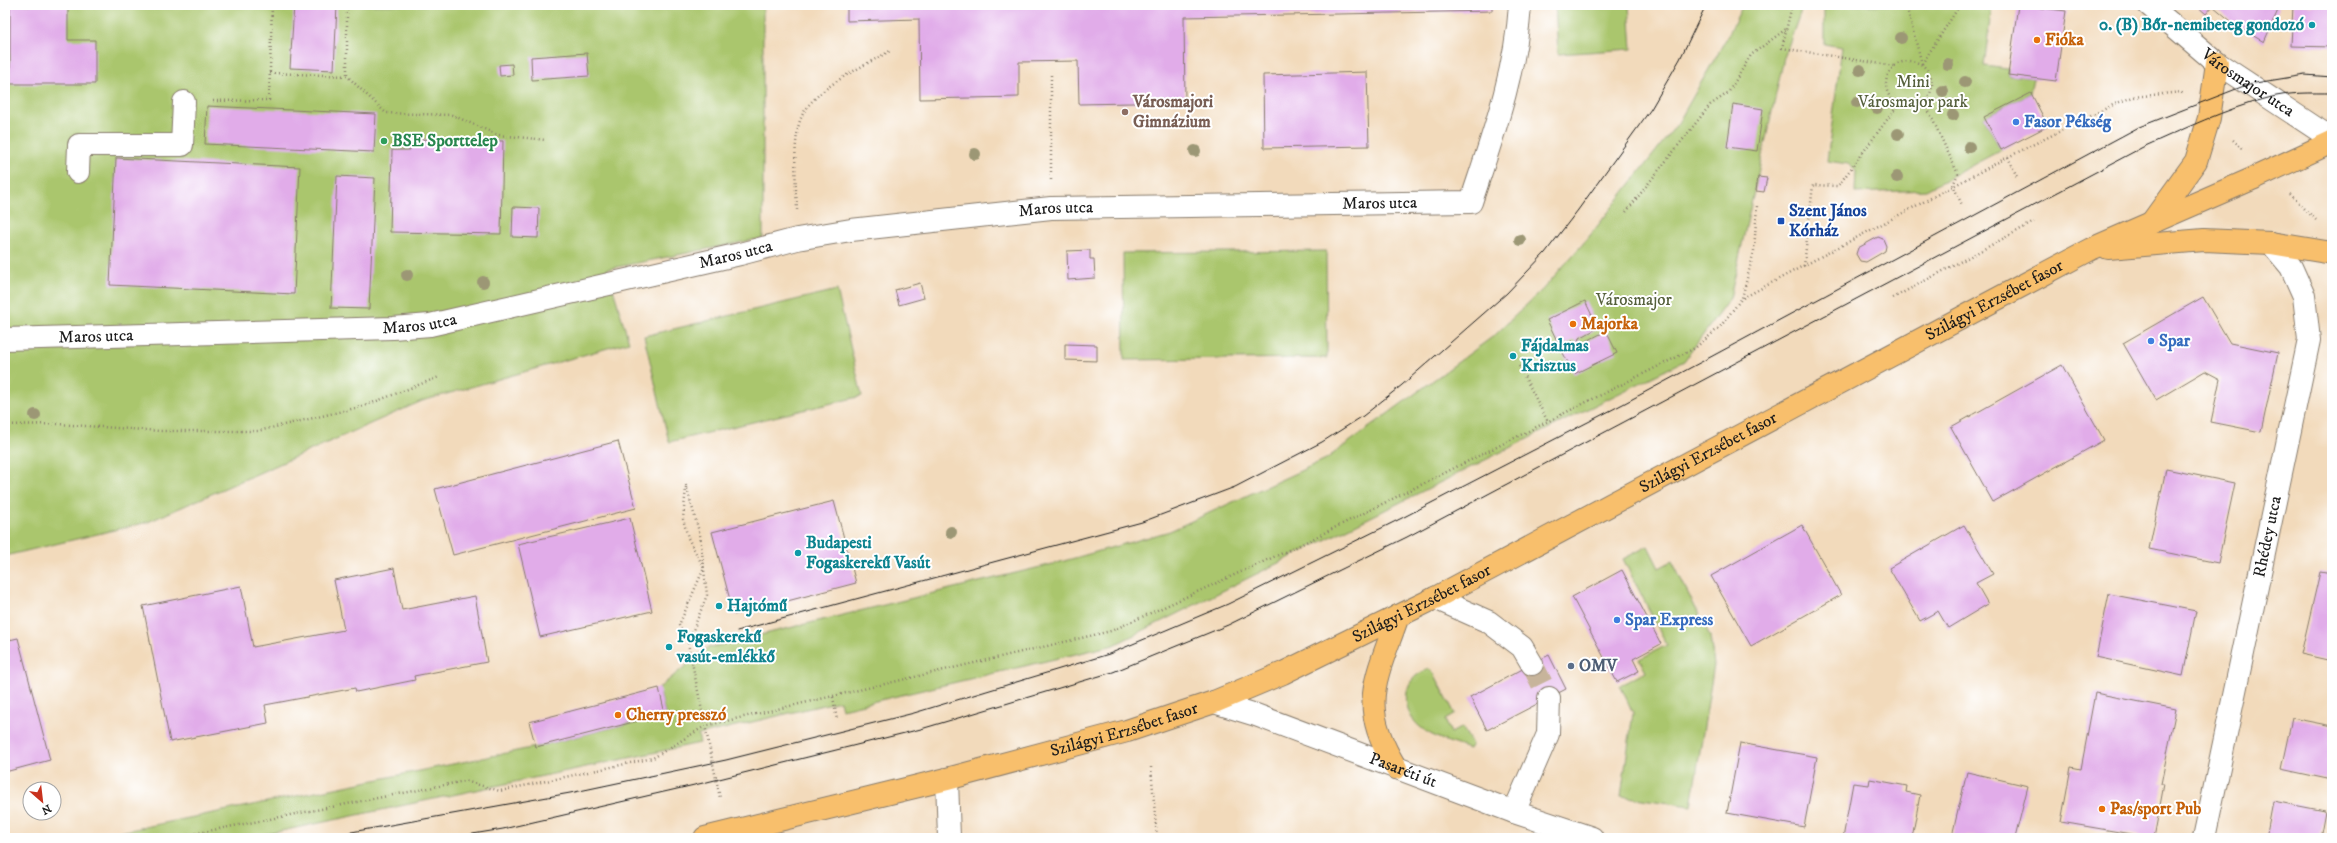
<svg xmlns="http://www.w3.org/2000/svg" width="2337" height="843" viewBox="0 0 2337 843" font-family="'IM FELL DW Pica',serif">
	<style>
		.green { fill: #aac66d; stroke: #637144 }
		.building { fill: #e1ace9 }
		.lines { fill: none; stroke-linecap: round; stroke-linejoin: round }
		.minor-tunnel { stroke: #c7b49b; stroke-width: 22; stroke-dasharray: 22 11; stroke-linecap: butt }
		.minor-casing { stroke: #877b6c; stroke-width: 24 }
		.major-casing { stroke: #877b6c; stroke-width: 24 }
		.path { stroke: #877b6c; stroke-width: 2.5; stroke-dasharray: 1 3; stroke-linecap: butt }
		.minor { stroke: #fff; stroke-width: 22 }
		.major { stroke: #f8bf6c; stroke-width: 22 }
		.tram { stroke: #1c1c1c; stroke-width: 1 }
		.tree { fill: #9c9775 }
		.culture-dot { fill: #0f9aa8; stroke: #fff; stroke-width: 1.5 }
		.food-dot { fill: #e8710a; stroke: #fff; stroke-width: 1.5 }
		.education-dot { fill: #8d6e63; stroke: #fff; stroke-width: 1.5 }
		.shop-dot { fill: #3f7fe0; stroke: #fff; stroke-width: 1.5 }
		.leisure-dot { fill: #2e9e5b; stroke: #fff; stroke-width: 1.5 }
		.transit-dot { fill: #1a4fb4; stroke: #fff; stroke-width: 1.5 }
		.service-dot { fill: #5c6f8a; stroke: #fff; stroke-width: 1.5 }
		.labels { text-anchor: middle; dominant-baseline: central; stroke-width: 4; stroke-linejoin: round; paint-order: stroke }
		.culture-label { font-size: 17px; font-weight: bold; fill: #0d838f; stroke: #fff; text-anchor: start }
		.food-label { font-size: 17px; font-weight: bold; fill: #c56008; stroke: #fff; text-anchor: start }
		.park-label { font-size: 17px; fill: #55603c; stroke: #fff }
		.street-label { font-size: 17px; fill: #1c1c1c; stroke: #fff }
		.education-label { font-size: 17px; font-weight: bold; fill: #785e54; stroke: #fff; text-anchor: start }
		.shop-label { font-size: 17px; font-weight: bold; fill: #366cbe; stroke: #fff; text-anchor: start }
		.leisure-label { font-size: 17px; font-weight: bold; fill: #27864d; stroke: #fff; text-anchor: start }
		.transit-label { font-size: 17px; font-weight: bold; fill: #164399; stroke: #fff; text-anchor: start }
		.service-label { font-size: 17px; font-weight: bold; fill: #4e5e75; stroke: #fff; text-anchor: start }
	</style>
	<rect width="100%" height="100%" fill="#fff"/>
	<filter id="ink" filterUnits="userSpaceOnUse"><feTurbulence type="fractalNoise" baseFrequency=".025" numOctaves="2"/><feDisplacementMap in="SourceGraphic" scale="8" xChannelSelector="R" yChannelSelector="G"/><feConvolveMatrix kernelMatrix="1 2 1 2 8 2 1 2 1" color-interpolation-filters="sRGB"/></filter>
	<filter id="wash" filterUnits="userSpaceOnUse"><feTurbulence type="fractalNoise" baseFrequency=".012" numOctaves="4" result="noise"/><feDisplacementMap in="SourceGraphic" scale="16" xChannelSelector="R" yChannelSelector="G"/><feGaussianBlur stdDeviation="0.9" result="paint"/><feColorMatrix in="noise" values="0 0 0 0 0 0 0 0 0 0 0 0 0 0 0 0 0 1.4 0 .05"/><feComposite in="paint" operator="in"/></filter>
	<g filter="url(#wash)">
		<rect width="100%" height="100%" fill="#f2dabb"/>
		<g class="green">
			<polygon points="5,5 763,5 763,238 607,269 629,342 422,401 148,522 5,556"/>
			<polygon points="1555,5 1629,5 1632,49 1558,54"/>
			<polygon points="1743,5 1803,5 1784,58 1730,298 1684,361 1114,645 842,709 840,701 698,735 700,743 248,838 91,838 536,747 665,714 659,688 707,648 1057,563 1170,531 1326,459 1495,335 1543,289 1588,238 1678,123 1726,39"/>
			<polygon points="1824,5 1992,5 1984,66 2008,69 2008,75 2034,78 2031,93 1984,117 2001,150 1926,190 1855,193 1856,171 1848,164 1827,161 1842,47 1824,44"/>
			<polygon points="1326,251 1327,358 1124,360 1123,253"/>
			<polygon points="837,290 862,396 669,442 644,336"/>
			<polygon points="1648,546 1659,568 1672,561 1710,637 1714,665 1691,806 1621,796 1633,713 1620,685 1646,672 1639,659 1667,645 1623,559"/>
			<path d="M1429 669 1434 673 1455 714 1445 720 1451 733 1462 727 1472 744 1469 749C1443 740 1401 730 1407 692 1409 680 1417 673 1429 669Z"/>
		</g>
		<g id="blocks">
			<g class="building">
				<polygon points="10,5 68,5 68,40 95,40 95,84 10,84"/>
				<polygon points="294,5 337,5 334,70 290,68"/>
				<polygon points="847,5 1492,5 1492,11 1184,17 1185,102 1079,104 1078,61 1019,62 1019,97 920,99 919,19 847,21"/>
				<polygon points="2018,5 2066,11 2056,81 2008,75"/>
				<polygon points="2196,5 2274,5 2279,8 2264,42 2238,27 2213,6 2206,14"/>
				<polygon points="2293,5 2332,5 2332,47 2291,46"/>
				<polygon points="587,53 589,76 532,80 531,57"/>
				<polygon points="512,64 513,75 500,76 499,65"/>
				<polygon points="1367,72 1369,146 1264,148 1263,75"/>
				<polygon points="2031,93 2048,126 2001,150 1984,117"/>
				<polygon points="1733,104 1763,109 1757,151 1727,147"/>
				<polygon points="207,106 376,114 374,152 205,144"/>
				<polygon points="410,139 503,141 501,234 390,232 392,150 410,150"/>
				<polygon points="116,158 300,167 294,294 110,285"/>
				<polygon points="337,176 375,178 369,309 331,308"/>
				<polygon points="1758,177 1767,178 1764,192 1756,191"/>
				<polygon points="513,207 539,208 538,238 512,237"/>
				<polygon points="1878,237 1883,239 1886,246 1885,251 1866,262 1860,261 1856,254 1858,248"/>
				<polygon points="1090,250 1090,259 1094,259 1095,278 1068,280 1067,251"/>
				<polygon points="920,283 924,298 899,305 895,290"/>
				<polygon points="2203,297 2230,343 2278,353 2261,432 2211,422 2220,379 2205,371 2156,400 2123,343"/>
				<polygon points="1585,301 1598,328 1578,339 1581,344 1606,331 1617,353 1574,374 1563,353 1578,345 1575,340 1560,347 1547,320"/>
				<polygon points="1065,344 1097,345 1097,361 1065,360"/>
				<polygon points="2062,365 2104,440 1993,502 1951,427"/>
				<polygon points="618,441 636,508 453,555 435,489"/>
				<polygon points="2166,469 2235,483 2218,563 2149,549"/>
				<polygon points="834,501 856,583 734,615 712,532"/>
				<polygon points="630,518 652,611 540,637 518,544"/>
				<polygon points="1802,525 1841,595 1751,646 1711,576"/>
				<polygon points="1964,525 1993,574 1976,583 1988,604 1948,628 1938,611 1920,621 1889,568"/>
				<polygon points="394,568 402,610 475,596 487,662 414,676 415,680 356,692 355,688 265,705 268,723 170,742 143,606 241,586 253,647 344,630 334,580"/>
				<polygon points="1622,570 1661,644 1633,659 1639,671 1617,682 1572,597"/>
				<polygon points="2320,572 2332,574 2332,661 2301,654"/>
				<polygon points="2109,594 2196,611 2183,676 2096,657"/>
				<polygon points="18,638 50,760 5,772 5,641"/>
				<polygon points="1549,655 1566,689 1487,730 1470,697"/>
				<polygon points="659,688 665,714 536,747 529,722"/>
				<polygon points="2095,693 2176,709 2161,784 2164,784 2154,838 2061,822 2071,767 2081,769"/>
				<polygon points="2292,718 2332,726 2332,780 2281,769"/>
				<polygon points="1740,743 1817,757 1804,827 1727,813"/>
				<polygon points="1967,772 2028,786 2015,838 1952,836"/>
				<polygon points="1870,779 1907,786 1906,792 1920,795 1912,838 1843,838 1853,783 1869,785"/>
				<polygon points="2273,801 2325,811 2320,838 2266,838"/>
			</g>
		</g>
	</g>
	<g filter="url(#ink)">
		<use href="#blocks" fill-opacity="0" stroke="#877b6c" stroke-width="1"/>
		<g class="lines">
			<polyline class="minor-tunnel" points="1532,664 1549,698"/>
			<defs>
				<g id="minor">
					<path id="s1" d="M2149 5 2217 63 2332 139"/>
					<polyline points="78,172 79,145 182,145 184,102"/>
					<path id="s2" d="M5 339 393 328 430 325 740 254 797 239 851 230 1051 208 1471 202C1492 138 1516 72 1520 5"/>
					<polyline points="1435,598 1489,622 1522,647 1532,664"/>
					<path id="s3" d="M1214 702 1256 715 1514 812 1592 838"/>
					<polyline points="947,779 949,838"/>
					<polyline points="1514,812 1548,734 1549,698"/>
					<path id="s4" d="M2204 838 2309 340 2304 296 2291 267 2271 243"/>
				</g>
				<g id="major">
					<polyline points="2152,222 2196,161 2209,118 2217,63"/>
					<polyline points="2108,248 2204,240 2271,243 2332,253"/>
					<path d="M1396 768C1357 705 1376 680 1398 616"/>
					<path id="s5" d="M705 838 947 779 1127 731 1214 702 1283 673 1435 598 2091 249 2252 179 2332 142"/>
				</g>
			</defs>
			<use href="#minor" class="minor-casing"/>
			<use href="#major" class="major-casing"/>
			<g class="path">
				<polyline points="347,5 347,76"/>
				<polyline points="1792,5 1782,48 1894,66"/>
				<polyline points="1906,5 1922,64"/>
				<circle cx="1909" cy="84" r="23"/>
				<polyline points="1922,64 1960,5"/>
				<polyline points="270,73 347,76 386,113 452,115 498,135 546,140"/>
				<polyline points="213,101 269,100 272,5"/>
				<polyline points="1924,101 1958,174 1953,185 1962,205"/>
				<polyline points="2233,140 2244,150"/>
				<polyline points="2008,157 2017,177"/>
				<polyline points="1051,180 1051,73"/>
				<polyline points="2290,194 2316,220"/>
				<path d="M797 210C796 186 792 140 801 118 812 89 864 66 890 51"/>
				<polyline points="1626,212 1710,105 1728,93 1751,55 1786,29"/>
				<polyline points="1804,266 1813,185 1838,186 1898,105"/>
				<polyline points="1743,298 2008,157 2117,103 2133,97 2181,92 2184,95"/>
				<polyline points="1893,298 2034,222"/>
				<polyline points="1519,366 1547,420"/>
				<polyline points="5,425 57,424 160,431 258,431 364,406 439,377"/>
				<polyline points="686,485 700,535 707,595 688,643 720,798"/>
				<polyline points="686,487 683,519 688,538 704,568 679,625 688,643"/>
				<polyline points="833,697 837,720"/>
				<polyline points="1151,767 1157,838"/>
				<polyline points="172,838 465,781 500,791 653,758 705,726 1111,631 1298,546 1695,348 1720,327 1742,298 1754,251 1757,206"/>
			</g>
			<use href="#minor" class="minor"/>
			<use href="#major" class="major"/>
			<g class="tram">
				<polyline points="737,631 1142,522 1235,487 1322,442 1363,416 1402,385 1507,293 1545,253 1578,210 1651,109 1680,59 1706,5"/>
				<polyline points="318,838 570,793 726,760 914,713 1109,654 1228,604 1404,517 1623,404 2139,127 2249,84 2305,75 2332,77"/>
				<path d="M449 838 503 829 703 783 921 729 1113 672 1228 625 1407 537 2143 147C2184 129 2225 109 2268 98 2289 92 2311 93 2332 93"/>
			</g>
		</g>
		<g class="tree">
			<circle cx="1901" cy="38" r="6"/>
			<circle cx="1948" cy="64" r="6"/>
			<circle cx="1860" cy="70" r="6"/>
			<circle cx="1965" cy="82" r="6"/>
			<circle cx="1943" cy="91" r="6"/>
			<circle cx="1857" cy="102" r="6"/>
			<circle cx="1877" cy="108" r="6"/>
			<circle cx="1953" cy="115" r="6"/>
			<circle cx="1898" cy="134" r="6"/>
			<circle cx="1969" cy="147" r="6"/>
			<circle cx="1195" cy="151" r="6"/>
			<circle cx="975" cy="154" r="6"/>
			<circle cx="1897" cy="177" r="6"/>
			<circle cx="1520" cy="240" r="6"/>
			<circle cx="407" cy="275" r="6"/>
			<circle cx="483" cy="282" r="6"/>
			<circle cx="35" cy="415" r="6"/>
			<circle cx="951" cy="532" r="6"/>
		</g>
	</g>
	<g class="culture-dot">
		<circle cx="2312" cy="25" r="4"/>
		<circle cx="1513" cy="356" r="4"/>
		<circle cx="798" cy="553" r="4"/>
		<circle cx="719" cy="606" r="4"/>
		<circle cx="669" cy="647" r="4"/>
	</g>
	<g class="food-dot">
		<circle cx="2037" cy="40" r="4"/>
		<circle cx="1573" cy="324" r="4"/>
		<circle cx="618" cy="715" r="4"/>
		<circle cx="2102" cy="809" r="4"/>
	</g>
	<circle class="education-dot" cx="1125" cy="112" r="4"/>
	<g class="shop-dot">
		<circle cx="2016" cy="122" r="4"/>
		<circle cx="2151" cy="341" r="4"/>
		<circle cx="1617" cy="620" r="4"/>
	</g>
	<circle class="leisure-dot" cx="384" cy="141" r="4"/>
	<rect class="transit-dot" x="1777" y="217" width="8" height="8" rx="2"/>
	<circle class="service-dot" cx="1571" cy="666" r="4"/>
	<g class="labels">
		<g class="culture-label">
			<text x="2304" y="25" text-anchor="end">0. (B) Bőr-nemibeteg gondozó</text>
			<text x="1521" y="346">Fájdalmas<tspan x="1521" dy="20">Krisztus</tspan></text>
			<text x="806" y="543">Budapesti<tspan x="806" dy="20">Fogaskerekű Vasút</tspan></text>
			<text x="727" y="606">Hajtómű</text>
			<text x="677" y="637">Fogaskerekű<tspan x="677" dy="20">vasút-emlékkő</tspan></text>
		</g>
		<g class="food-label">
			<text x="2045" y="40">Fióka</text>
			<text x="1581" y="324">Majorka</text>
			<text x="626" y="715">Cherry presszó</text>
			<text x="2110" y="809">Pas/sport Pub</text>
		</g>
		<g class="park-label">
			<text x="1913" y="82">Mini<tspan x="1913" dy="20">Városmajor park</tspan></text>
			<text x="1634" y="300">Városmajor</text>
		</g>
		<g class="street-label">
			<text stroke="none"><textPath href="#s1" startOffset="126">Városmajor utca</textPath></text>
			<text stroke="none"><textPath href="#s2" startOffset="1387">Maros utca</textPath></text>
			<text stroke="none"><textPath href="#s2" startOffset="1063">Maros utca</textPath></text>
			<text stroke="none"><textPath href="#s2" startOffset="739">Maros utca</textPath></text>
			<text stroke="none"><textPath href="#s5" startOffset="1405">Szilágyi Erzsébet fasor</textPath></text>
			<text stroke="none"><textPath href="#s2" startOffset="415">Maros utca</textPath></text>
			<text stroke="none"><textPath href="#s2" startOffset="91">Maros utca</textPath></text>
			<text stroke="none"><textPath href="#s5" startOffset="1081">Szilágyi Erzsébet fasor</textPath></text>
			<text stroke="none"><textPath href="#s4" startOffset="308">Rhédey utca</textPath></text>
			<text stroke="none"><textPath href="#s5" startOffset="757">Szilágyi Erzsébet fasor</textPath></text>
			<text stroke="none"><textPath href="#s5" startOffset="433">Szilágyi Erzsébet fasor</textPath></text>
			<text stroke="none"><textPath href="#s3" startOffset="201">Pasaréti út</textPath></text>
		</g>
		<g class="education-label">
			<text x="1133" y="102">Városmajori<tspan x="1133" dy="20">Gimnázium</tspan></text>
		</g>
		<g class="shop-label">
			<text x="2024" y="122">Fasor Pékség</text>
			<text x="2159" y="341">Spar</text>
			<text x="1625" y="620">Spar Express</text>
		</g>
		<g class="leisure-label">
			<text x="392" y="141">BSE Sporttelep</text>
		</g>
		<g class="transit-label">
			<text x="1789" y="211">Szent János<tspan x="1789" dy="20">Kórház</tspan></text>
		</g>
		<g class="service-label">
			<text x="1579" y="666">OMV</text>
		</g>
	</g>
	<rect width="2337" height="843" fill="none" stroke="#fff" stroke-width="20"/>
	<g transform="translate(42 801) rotate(152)"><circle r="19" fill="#ffffff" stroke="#a4a4a4"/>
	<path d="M0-3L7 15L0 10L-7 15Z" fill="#c8321e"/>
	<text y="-6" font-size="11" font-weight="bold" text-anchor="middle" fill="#1c1c1c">N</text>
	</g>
</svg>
